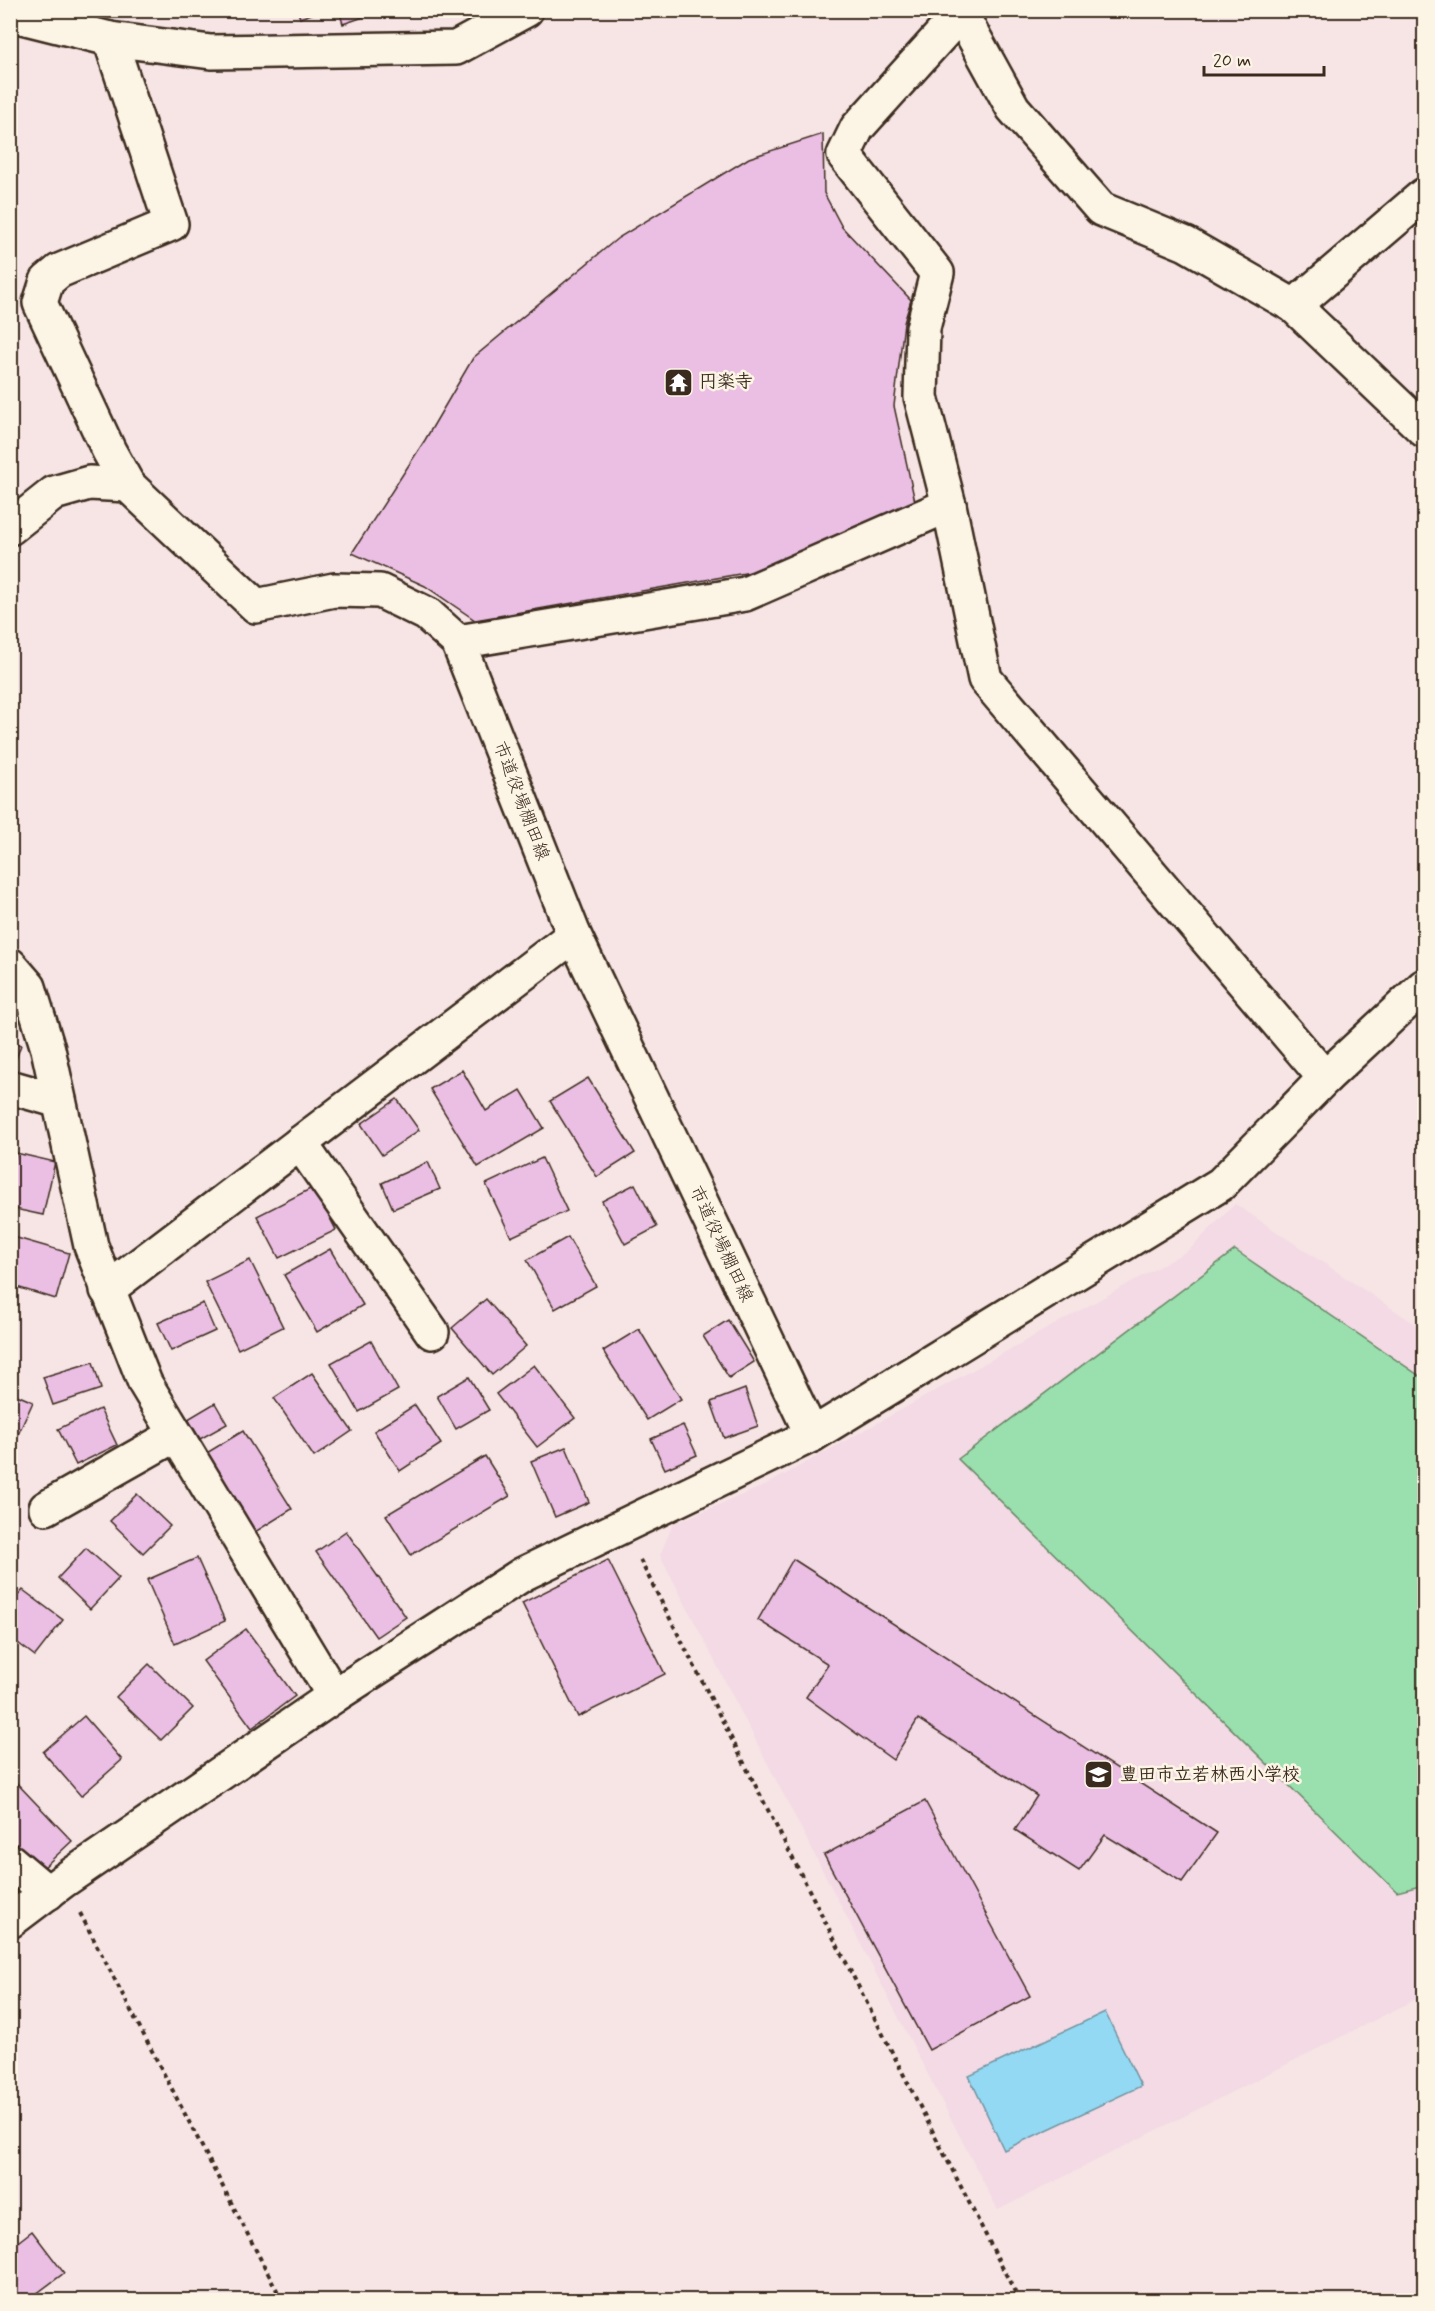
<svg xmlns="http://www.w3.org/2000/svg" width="1435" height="2311" viewBox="0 0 1435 2311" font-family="Mynerve,'Klee One',sans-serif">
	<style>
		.built { fill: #f3dae5 }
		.green { fill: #9ae0ae; stroke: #6a8566; stroke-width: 1.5 }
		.water { fill: #93d9f4; stroke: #70939e; stroke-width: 1.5 }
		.building { fill: #ebbfe4; stroke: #3b2a1e; stroke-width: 1.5 }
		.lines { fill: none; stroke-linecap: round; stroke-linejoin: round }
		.street-casing { stroke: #3b2a1e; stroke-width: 38 }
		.path { stroke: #3b2a1e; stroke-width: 4; stroke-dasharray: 4.5 4.5; stroke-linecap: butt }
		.street { stroke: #fcf5e5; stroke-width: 33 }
		.labels { text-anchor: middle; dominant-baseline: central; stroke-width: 5; stroke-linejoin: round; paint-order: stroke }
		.poi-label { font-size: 18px; font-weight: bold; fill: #3b2a1e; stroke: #fcf5e5; text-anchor: start }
		.street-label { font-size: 18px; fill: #3b2a1e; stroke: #fcf5e5 }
	</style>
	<rect width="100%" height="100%" fill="#f7e5e5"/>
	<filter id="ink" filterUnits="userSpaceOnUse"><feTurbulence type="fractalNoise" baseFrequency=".0167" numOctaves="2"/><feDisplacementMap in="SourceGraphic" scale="12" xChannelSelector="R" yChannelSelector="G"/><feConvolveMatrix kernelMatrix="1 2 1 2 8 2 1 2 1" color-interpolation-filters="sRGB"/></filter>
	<g filter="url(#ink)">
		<polygon class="built" points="1235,1204 1424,1330 1424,1995 998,2210 660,1555 673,1524 764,1486 1189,1250"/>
		<polygon class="green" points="1235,1250 1424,1379 1424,1885 1397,1892 958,1459"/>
		<polygon class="water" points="1105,2012 1141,2086 1004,2150 969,2076"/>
		<g class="building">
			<polygon points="297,10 323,10 300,18"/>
			<polygon points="339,10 384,10 343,24"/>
			<polygon points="823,134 824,193 842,227 911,300 904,323 894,406 916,506 751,572 475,620 425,586 352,553 425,440 473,358 618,238 749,158"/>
			<polygon points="10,1041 21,1045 12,1070 10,1070"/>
			<polygon points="462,1070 486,1111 521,1090 544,1128 478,1167 430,1089"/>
			<polygon points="588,1078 635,1153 597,1177 550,1101"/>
			<polygon points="397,1099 419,1130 382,1155 361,1124"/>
			<polygon points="16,1153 55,1162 43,1215 10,1208 10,1177"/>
			<polygon points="542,1158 567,1211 511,1237 486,1184"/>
			<polygon points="428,1162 440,1189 393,1209 382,1183"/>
			<polygon points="635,1184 657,1227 625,1244 602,1201"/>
			<polygon points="314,1187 336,1230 279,1258 257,1216"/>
			<polygon points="10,1236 69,1253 56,1299 10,1285"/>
			<polygon points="568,1237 596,1286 555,1309 527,1260"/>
			<polygon points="330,1249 363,1305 317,1332 284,1275"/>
			<polygon points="250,1260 283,1327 238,1349 205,1282"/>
			<polygon points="486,1299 526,1346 492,1375 452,1328"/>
			<polygon points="203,1303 215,1331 171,1351 158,1323"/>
			<polygon points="728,1320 754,1362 729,1378 703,1336"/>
			<polygon points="639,1329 681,1399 647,1420 603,1351"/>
			<polygon points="371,1341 398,1390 359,1412 331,1363"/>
			<polygon points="93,1362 101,1389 53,1405 43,1377"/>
			<polygon points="534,1365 575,1418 537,1447 496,1394"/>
			<polygon points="312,1373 352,1431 314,1457 274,1398"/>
			<polygon points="469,1377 489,1410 456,1429 437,1396"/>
			<polygon points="745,1389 758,1426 724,1438 711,1402"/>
			<polygon points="10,1392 33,1402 16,1439 10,1436"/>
			<polygon points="215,1403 227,1424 200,1439 188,1419"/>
			<polygon points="415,1405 441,1444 400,1471 374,1431"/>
			<polygon points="100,1409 117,1445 76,1465 58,1429"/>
			<polygon points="683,1425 697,1455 665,1469 651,1439"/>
			<polygon points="243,1431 292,1509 255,1532 205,1454"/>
			<polygon points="566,1447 589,1502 555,1517 531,1461"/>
			<polygon points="485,1456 510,1496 411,1555 386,1515"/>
			<polygon points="137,1494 170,1526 143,1553 110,1521"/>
			<polygon points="346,1531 406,1617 376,1637 316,1552"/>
			<polygon points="86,1548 119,1578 90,1609 58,1578"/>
			<polygon points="197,1558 225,1621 175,1644 147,1580"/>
			<polygon points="793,1559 1217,1833 1182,1882 1105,1835 1079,1871 1015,1830 1037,1796 918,1719 893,1760 806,1697 828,1664 758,1620"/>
			<polygon points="608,1560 665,1674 578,1717 522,1603"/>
			<polygon points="23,1590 63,1620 35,1656 10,1637 10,1605"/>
			<polygon points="246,1629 295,1696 252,1728 203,1661"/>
			<polygon points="149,1664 193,1708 161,1740 116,1697"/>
			<polygon points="84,1716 122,1760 81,1796 43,1752"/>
			<polygon points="10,1776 72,1841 41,1870 10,1838"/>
			<polygon points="925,1801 1030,1996 929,2050 824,1855"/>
			<polygon points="32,2231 64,2273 28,2300 10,2300 10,2248"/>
		</g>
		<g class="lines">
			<defs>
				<g id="street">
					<polyline points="959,10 1013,108 1101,209 1186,244 1294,306 1424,430"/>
					<polyline points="10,14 110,39 211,52 456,48 526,10"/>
					<polyline points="110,39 171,224 59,271 47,281 40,303 109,451 128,485"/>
					<polyline points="1294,306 1424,195"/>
					<polyline points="949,505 921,397 923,328 937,273 844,155 857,128 960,14"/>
					<polyline points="10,528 54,493 89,483 128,485 256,606 334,590 380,591 427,614 458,642 574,935 812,1435"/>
					<polyline points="458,642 745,594 949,505 985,679 1325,1078"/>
					<polyline points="10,965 29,987 48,1049 91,1246 145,1383 334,1696"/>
					<polyline points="10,1087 59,1101"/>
					<polyline points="300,1143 432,1332"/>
					<polyline points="107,1290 574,935"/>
					<polyline points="46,1508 175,1435"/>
					<polyline points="10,1861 48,1893"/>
					<polyline points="10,1921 63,1881 334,1696 523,1574 812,1435 1221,1184 1325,1078 1424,986"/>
				</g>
			</defs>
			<use href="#street" class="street-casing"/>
			<g class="path">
				<polyline points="640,1560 1019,2300"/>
				<polyline points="80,1913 282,2300"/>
			</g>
			<use href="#street" class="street"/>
		</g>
	</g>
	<defs>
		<symbol id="temple-square" viewBox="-11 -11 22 22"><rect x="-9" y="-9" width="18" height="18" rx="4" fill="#3b2a1e" stroke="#fcf5e5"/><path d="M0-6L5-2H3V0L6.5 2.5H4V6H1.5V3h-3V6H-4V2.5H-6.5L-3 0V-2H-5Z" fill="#fff"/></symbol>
		<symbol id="school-square" viewBox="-11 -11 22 22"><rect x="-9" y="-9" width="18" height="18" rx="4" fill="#3b2a1e" stroke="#fcf5e5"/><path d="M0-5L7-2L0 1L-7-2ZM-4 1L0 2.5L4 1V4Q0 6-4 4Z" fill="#fff"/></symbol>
	</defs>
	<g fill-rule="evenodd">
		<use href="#temple-square" x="662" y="366" width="33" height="33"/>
		<use href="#school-square" x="1082" y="1758" width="33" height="33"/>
	</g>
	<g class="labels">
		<g class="poi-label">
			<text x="699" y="382">円楽寺</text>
			<text x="1120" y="1775">豊田市立若林西小学校</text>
		</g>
		<g class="street-label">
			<text transform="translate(521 801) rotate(69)">市道役場棚田線</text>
			<text transform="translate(721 1244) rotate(65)">市道役場棚田線</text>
		</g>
	</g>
	<rect width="1435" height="2311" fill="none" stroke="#fcf5e5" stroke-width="36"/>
	<rect x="18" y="18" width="1399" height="2275" fill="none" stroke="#3b2a1e" stroke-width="2" filter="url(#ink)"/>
	<path d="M1204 66v9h120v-9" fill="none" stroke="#3b2a1e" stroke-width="3"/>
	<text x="1213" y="66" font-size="18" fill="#3b2a1e" stroke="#fcf5e5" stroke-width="4.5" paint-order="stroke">20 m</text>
</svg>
